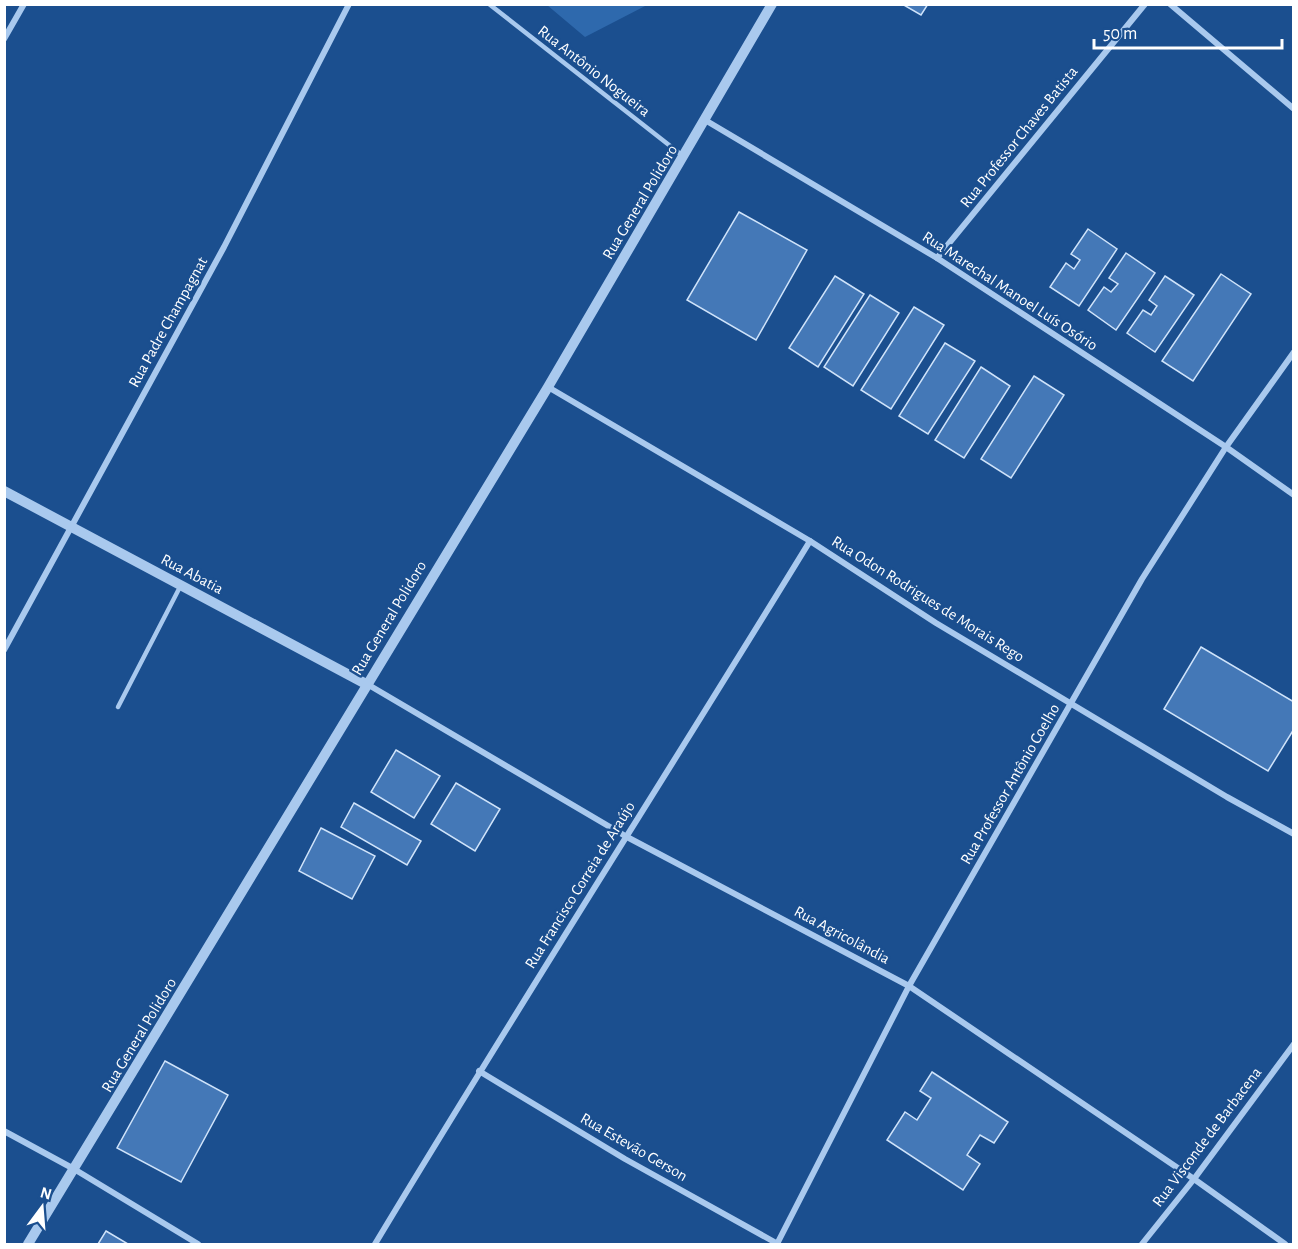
<svg xmlns="http://www.w3.org/2000/svg" width="1298" height="1249" viewBox="0 0 1298 1249" font-family="'Alegreya Sans',sans-serif">
	<style>
		.green { fill: #2e69ad }
		.building { fill: #4478b7; stroke: #cfe3fa; stroke-width: 1.5 }
		.lines { fill: none; stroke-linecap: round; stroke-linejoin: round }
		.service { stroke: #a9c9ee; stroke-width: 4.5 }
		.minor { stroke: #a9c9ee; stroke-width: 6 }
		.tertiary { stroke: #a9c9ee; stroke-width: 10 }
		.labels { text-anchor: middle; dominant-baseline: central; stroke-width: 5; stroke-linejoin: round; paint-order: stroke }
		.street-label { font-size: 16px; fill: #fff; stroke: #1b4f8f }
	</style>
	<rect width="100%" height="100%" fill="#1b4f8f"/>
	<polygon class="green" points="547,5 647,5 585,37"/>
	<g class="building">
		<polygon points="902,4 928,4 921,15"/>
		<polygon points="739,212 807,250 756,340 687,300"/>
		<polygon points="1088,229 1117,249 1079,306 1050,287 1066,263 1074,269 1080,260 1071,254"/>
		<polygon points="1126,253 1155,273 1116,330 1088,310 1104,287 1111,292 1118,284 1109,278"/>
		<polygon points="1221,274 1251,294 1193,381 1162,361"/>
		<polygon points="835,276 864,294 818,367 789,348"/>
		<polygon points="1165,276 1194,295 1155,352 1127,333 1143,310 1151,315 1157,306 1149,300"/>
		<polygon points="870,295 899,313 853,386 824,367"/>
		<polygon points="914,307 944,325 891,409 861,390"/>
		<polygon points="945,343 975,361 928,434 899,416"/>
		<polygon points="981,367 1010,386 964,458 935,440"/>
		<polygon points="1034,376 1064,395 1011,478 981,459"/>
		<polygon points="1201,647 1294,702 1294,729 1268,771 1164,709"/>
		<polygon points="396,750 440,776 414,818 371,792"/>
		<polygon points="456,783 500,809 475,851 431,824"/>
		<polygon points="354,803 421,841 407,865 341,827"/>
		<polygon points="321,828 375,856 352,899 299,871"/>
		<polygon points="165,1061 228,1095 181,1182 117,1148"/>
		<polygon points="932,1072 1008,1122 994,1143 980,1135 967,1155 980,1164 963,1190 887,1140 905,1112 917,1120 931,1098 920,1091"/>
		<polygon points="106,1231 128,1244 98,1244"/>
	</g>
	<g class="lines">
		<g class="service">
			<polyline points="489,4 683,156"/>
			<polyline points="118,707 181,585"/>
		</g>
		<g class="minor">
			<polyline points="1170,4 1294,109"/>
			<polyline points="4,39 24,4"/>
			<polyline points="705,120 937,258 1226,447 1294,495"/>
			<polyline points="937,258 1145,4"/>
			<polyline points="548,387 810,541 936,623 1227,797 1294,834"/>
			<polyline points="4,650 224,247 349,4"/>
			<polyline points="367,684 627,837 909,986 1194,1179 1285,1244"/>
			<polyline points="479,1071 625,1159 778,1244"/>
			<polyline points="4,1131 74,1169 198,1244"/>
			<path d="M375 1244C517 1008 666 776 810 541"/>
			<polyline points="777,1244 909,986 1142,579 1226,447 1294,352"/>
			<polyline points="1142,1244 1194,1179 1294,1044"/>
		</g>
		<g class="tertiary">
			<polyline points="4,491 366,684"/>
			<polyline points="28,1244 548,387 772,4"/>
		</g>
	</g>
	<g class="labels">
		<g class="street-label">
			<text transform="translate(594 71) rotate(38)">Rua Antônio Nogueira</text>
			<text transform="translate(1019 137) rotate(-51)">Rua Professor Chaves Batista</text>
			<text transform="translate(640 202) rotate(-59)">Rua General Polidoro</text>
			<text transform="translate(1010 291) rotate(33)">Rua Marechal Manoel Luís Osório</text>
			<text transform="translate(168 322) rotate(-61)">Rua Padre Champagnat</text>
			<text transform="translate(192 574) rotate(28)">Rua Abatia</text>
			<text transform="translate(928 599) rotate(32)">Rua Odon Rodrigues de Morais Rego</text>
			<text transform="translate(389 618) rotate(-59)">Rua General Polidoro</text>
			<text transform="translate(1010 784) rotate(-60)">Rua Professor Antônio Coelho</text>
			<text transform="translate(580 885) rotate(-58)">Rua Francisco Correia de Araújo</text>
			<text transform="translate(842 935) rotate(28)">Rua Agricolândia</text>
			<text transform="translate(139 1035) rotate(-59)">Rua General Polidoro</text>
			<text transform="translate(1207 1137) rotate(-53)">Rua Visconde de Barbacena</text>
			<text transform="translate(634 1147) rotate(30)">Rua Estevão Gerson</text>
		</g>
	</g>
	<rect width="1298" height="1249" fill="none" stroke="#ffffff" stroke-width="12"/>
	<g transform="translate(42 1207) rotate(16)" stroke="#1b4f8f" stroke-width="4.5" paint-order="stroke">
	<path d="M0-4.5L10 22L0 15L-10 22Z" fill="#ffffff"/>
	<text y="-9" font-size="16" font-weight="bold" text-anchor="middle" fill="#ffffff">N</text>
	</g>
	<path d="M1094 39v9h188v-9" fill="none" stroke="#ffffff" stroke-width="3"/>
	<text x="1103" y="39" font-size="18" fill="#ffffff" stroke="#1b4f8f" stroke-width="4.5" paint-order="stroke">50 m</text>
</svg>
